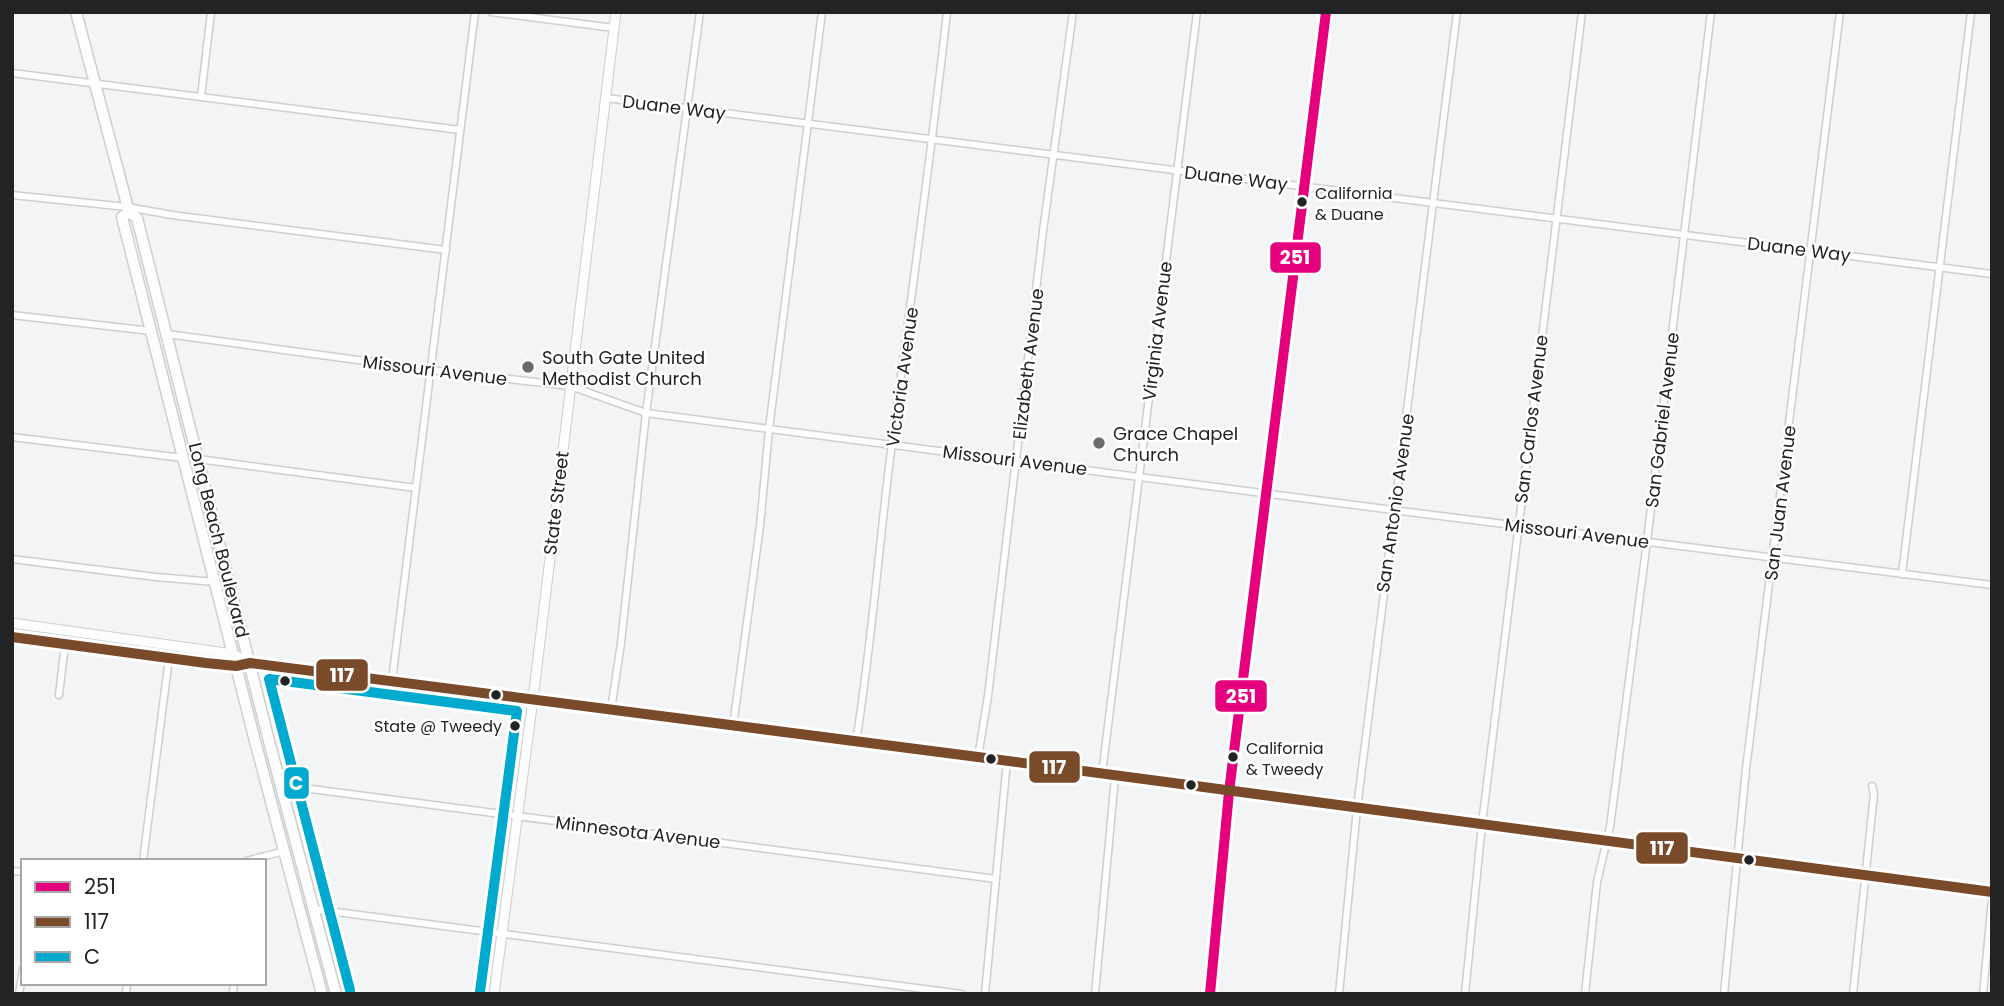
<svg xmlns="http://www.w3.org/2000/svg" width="2004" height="1006" viewBox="0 0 2004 1006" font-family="Poppins,sans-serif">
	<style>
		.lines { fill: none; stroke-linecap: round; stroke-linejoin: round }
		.street-casing { stroke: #cccecf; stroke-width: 9 }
		.secondary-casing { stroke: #cccecf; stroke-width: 11 }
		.primary-casing { stroke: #cccecf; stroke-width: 13 }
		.street { stroke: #fdfdfe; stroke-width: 6 }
		.secondary { stroke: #fdfdfe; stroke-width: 9 }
		.primary { stroke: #fdfdfe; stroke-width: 10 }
		.bus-1-casing { stroke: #fff; stroke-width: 16 }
		.bus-2-casing { stroke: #fff; stroke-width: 16 }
		.bus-3-casing { stroke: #fff; stroke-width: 16 }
		.bus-1 { stroke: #e5007d; stroke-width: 10 }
		.bus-2 { stroke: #7a4b2a; stroke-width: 10 }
		.bus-3 { stroke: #00a9ce; stroke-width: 10 }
		.bus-dot { fill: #222324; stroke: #fff; stroke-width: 2.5 }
		.poi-dot { fill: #6b6c6e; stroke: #fff; stroke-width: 2.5 }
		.labels { text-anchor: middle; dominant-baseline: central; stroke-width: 5; stroke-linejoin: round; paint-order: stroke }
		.bus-label { font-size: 16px; fill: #222324; stroke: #fff; text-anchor: start }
		.street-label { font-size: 18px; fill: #222324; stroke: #fff }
		.poi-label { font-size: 18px; fill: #222324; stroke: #fff; text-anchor: start }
		.line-badge { stroke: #fff; stroke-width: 2.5 }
		.badge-label { font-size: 19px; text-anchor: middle; font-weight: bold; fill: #fff }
	</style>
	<rect width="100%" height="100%" fill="#f2f4f6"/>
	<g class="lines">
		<defs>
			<g id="street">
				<polyline points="491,12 614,28"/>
				<polyline points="12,73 460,130"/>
				<polyline points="201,97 211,12"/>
				<polyline points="606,98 1992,274"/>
				<polyline points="12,195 127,207 172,215 446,250"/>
				<polyline points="12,315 151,331"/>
				<polyline points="167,334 431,370 570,386 646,413 1393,510 1992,585"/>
				<polyline points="12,437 183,458"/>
				<polyline points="198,459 416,488"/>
				<polyline points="12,559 156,577 215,582"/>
				<polyline points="1902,574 1971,12"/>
				<polyline points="392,681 475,12"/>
				<polyline points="59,695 65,644"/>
				<polyline points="611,710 621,643 646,413 700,12"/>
				<polyline points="733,726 760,526 769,429 822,12"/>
				<path d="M856 742C872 643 879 542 892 443 911 299 931 156 947 12"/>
				<polyline points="978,757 988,696 1043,231 1073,12"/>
				<polyline points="1102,774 1197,12"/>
				<polyline points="281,785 996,879"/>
				<polyline points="143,861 169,658"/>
				<polyline points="246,861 285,851"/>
				<polyline points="12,871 23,872"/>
				<polyline points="314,909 962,994"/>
				<polyline points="19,994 23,969"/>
				<polyline points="126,994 127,983"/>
				<polyline points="233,994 234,983"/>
				<polyline points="985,994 1007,761"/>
				<polyline points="1095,994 1115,777"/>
				<polyline points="1339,994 1357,808 1457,12"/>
				<polyline points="1465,994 1482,824 1582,12"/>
				<polyline points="1585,994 1597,882 1610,827 1647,541 1711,12"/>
				<polyline points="1724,994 1746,769 1840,12"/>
				<polyline points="1853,994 1874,794 1872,786"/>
				<polyline points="1983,994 1992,900"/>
			</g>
			<g id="secondary">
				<polyline points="12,623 233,654 250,663"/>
				<polyline points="12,637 206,663 236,666 250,663 978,757 1992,892"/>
				<polyline points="494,994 533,699 616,12"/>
				<polyline points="1210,994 1229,792 1326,12"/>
			</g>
			<g id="primary">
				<polyline points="76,12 129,212 137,218 269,741 336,994"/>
				<polyline points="129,212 122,217 256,745 322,994"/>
			</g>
		</defs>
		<use href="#street" class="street-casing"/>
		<use href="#secondary" class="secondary-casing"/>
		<use href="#primary" class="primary-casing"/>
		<use href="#street" class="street"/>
		<use href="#secondary" class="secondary"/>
		<use href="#primary" class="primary"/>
		<defs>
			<polyline id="bus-1" points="1210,994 1229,792 1326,12"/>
			<polyline id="bus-2" points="12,637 206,663 236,666 250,663 978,757 1992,892"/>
			<polyline id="bus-3" points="350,990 269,679 517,711 480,992"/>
		</defs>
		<use href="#bus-1" class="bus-1-casing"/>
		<use href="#bus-2" class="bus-2-casing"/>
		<use href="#bus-3" class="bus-3-casing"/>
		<use href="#bus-1" class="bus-1"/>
		<use href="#bus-2" class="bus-2"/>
		<use href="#bus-3" class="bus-3"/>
	</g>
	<g class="bus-dot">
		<circle cx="1302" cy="202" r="6"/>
		<circle cx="285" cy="681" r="6"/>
		<circle cx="496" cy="695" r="6"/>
		<circle cx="515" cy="726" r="6"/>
		<circle cx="1233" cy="757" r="6"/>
		<circle cx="991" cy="759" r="6"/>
		<circle cx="1191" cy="785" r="6"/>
		<circle cx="1749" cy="860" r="6"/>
	</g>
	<g class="poi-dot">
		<circle cx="528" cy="367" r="7"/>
		<circle cx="1099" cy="443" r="7"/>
	</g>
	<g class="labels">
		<g class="bus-label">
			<text x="1315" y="193">California<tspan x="1315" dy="21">&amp; Duane</tspan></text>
			<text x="502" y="726" text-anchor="end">State @ Tweedy</text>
			<text x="1246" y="748">California<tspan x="1246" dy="21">&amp; Tweedy</tspan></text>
		</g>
		<g class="street-label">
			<text transform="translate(674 107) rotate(7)">Duane Way</text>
			<text transform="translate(1236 178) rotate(7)">Duane Way</text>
			<text transform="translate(1799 249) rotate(7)">Duane Way</text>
			<text transform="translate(1157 331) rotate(-83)">Virginia Avenue</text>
			<text transform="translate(1028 364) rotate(-83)">Elizabeth Avenue</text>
			<text transform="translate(435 370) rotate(7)">Missouri Avenue</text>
			<text transform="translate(902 377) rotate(-82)">Victoria Avenue</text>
			<text transform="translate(1531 419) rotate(-83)">San Carlos Avenue</text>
			<text transform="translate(1662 420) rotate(-83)">San Gabriel Avenue</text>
			<text transform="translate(1015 460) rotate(7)">Missouri Avenue</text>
			<text transform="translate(556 503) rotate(-83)">State Street</text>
			<text transform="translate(1395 503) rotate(-82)">San Antonio Avenue</text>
			<text transform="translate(1780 503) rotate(-83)">San Juan Avenue</text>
			<text transform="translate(1577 533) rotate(7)">Missouri Avenue</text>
			<text transform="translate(219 540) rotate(76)">Long Beach Boulevard</text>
			<text transform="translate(638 832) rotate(7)">Minnesota Avenue</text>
		</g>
		<g class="poi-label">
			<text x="542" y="357">South Gate United<tspan x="542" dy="21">Methodist Church</tspan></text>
			<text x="1113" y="433">Grace Chapel<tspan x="1113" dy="21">Church</tspan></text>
		</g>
	</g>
	<g class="line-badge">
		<rect x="1269" y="241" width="53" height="33" rx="7" fill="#e5007d"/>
		<rect x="315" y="658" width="54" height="34" rx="7" fill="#7a4b2a"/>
		<rect x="1214" y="679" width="54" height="34" rx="7" fill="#e5007d"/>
		<rect x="1028" y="750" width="53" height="34" rx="7" fill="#7a4b2a"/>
		<rect x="283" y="766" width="27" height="34" rx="7" fill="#00a9ce"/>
		<rect x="1635" y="831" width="54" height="34" rx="7" fill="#7a4b2a"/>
	</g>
	<g class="badge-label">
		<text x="1295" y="264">251</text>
		<text x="342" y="682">117</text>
		<text x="1241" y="703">251</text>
		<text x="1054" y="774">117</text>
		<text x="296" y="790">C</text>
		<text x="1662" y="855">117</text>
	</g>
	<rect width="2004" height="1006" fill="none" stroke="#222324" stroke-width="28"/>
	<rect x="21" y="859" width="245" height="126" fill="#ffffff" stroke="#a7a7a7" stroke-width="2"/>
	<rect x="35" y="882" width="35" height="10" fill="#e5007d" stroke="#a7a7a7" stroke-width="2"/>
	<text x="84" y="894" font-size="21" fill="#222324">251</text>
	<rect x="35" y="917" width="35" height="10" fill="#7a4b2a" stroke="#a7a7a7" stroke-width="2"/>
	<text x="84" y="929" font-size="21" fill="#222324">117</text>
	<rect x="35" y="952" width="35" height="10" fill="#00a9ce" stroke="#a7a7a7" stroke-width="2"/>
	<text x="84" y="964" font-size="21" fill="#222324">C</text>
</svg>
